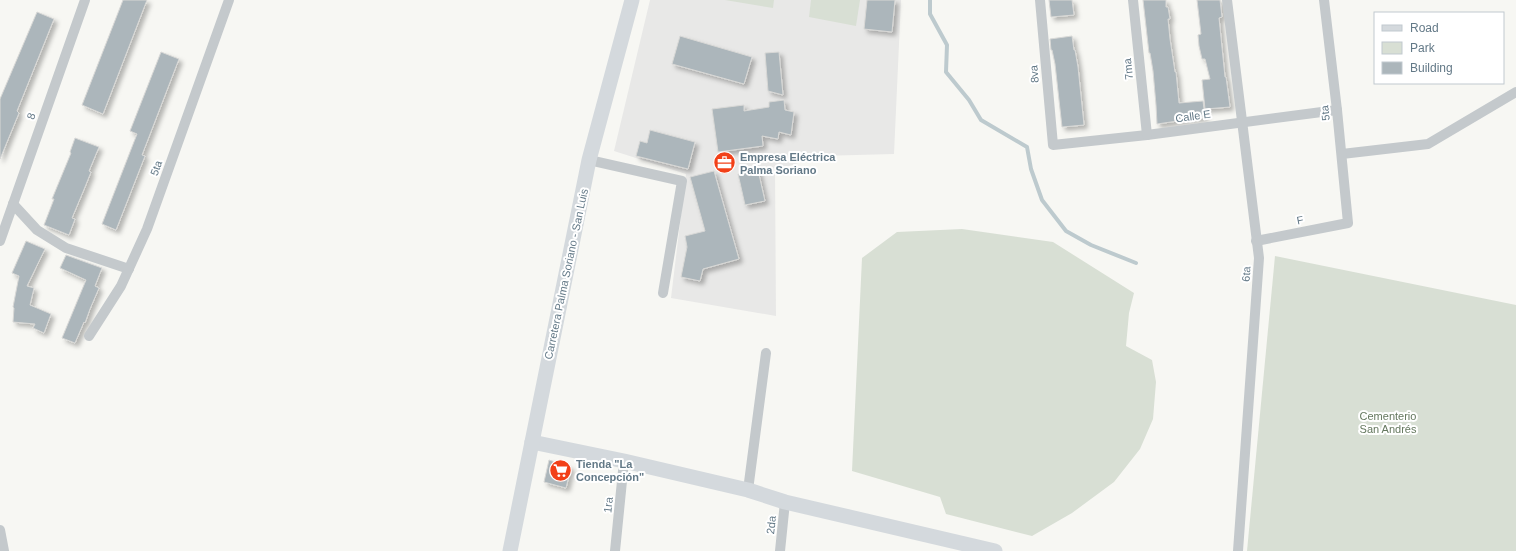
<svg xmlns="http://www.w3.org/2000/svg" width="1516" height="551" viewBox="0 0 1516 551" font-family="Helvetica,sans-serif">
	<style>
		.built { fill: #e8e8e7 }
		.green { fill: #d8dfd4 }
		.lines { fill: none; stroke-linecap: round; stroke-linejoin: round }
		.stream { stroke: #bdcace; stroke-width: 4 }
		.building { fill: #acb6bb; stroke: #d8d8d6; filter: url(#shadow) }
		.street { stroke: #c4c9cc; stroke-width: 10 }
		.secondary { stroke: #d4d9dd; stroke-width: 15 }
		.labels { text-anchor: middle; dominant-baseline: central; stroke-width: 4; stroke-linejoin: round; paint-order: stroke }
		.street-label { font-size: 11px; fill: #637987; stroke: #fff }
		.poi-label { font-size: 11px; font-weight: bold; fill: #637987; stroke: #fff; text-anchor: start }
		.park-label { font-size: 11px; fill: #65785f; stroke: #fff }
	</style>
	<defs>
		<filter id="shadow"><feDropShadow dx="3.5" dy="3.5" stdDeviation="2" flood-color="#0004"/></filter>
	</defs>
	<rect width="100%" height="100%" fill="#f7f7f3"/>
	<polygon class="built" points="650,0 901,0 894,154 818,156 775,171 776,316 671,298 686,174 614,151"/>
	<g class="green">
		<polygon points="725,0 774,0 773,8"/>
		<polygon points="811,0 860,0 856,26 809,17"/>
		<polygon points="962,229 1053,242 1134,293 1129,313 1126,346 1152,360 1156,382 1153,419 1140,449 1114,482 1072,513 1032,536 946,514 940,497 852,471 862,258 897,232"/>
		<polygon points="1275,256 1516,305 1516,551 1247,551"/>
	</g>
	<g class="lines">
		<polyline class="stream" points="930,0 930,14 947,45 946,72 969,100 981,120 1027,147 1031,169 1042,200 1066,231 1091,245 1136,263"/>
	</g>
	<g class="building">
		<polygon points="123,0 147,0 103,114 82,105"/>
		<polygon points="867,0 895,0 892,32 864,29"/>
		<polygon points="1049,0 1072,0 1074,15 1051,17"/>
		<polygon points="1143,0 1166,0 1166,7 1168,7 1170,19 1168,19 1170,39 1175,72 1176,72 1179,103 1203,101 1205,117 1157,124 1156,105 1153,71 1150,53 1149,53"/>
		<polygon points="1197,0 1220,0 1222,17 1219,18 1225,77 1226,77 1230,107 1205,109 1202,80 1210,79 1205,59 1202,59 1199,46 1198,35 1201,34"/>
		<polygon points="37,12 54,19 17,111 19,113 0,159 0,99"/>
		<polygon points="680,36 752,57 744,84 672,64"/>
		<polygon points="1072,36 1074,50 1075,50 1078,67 1084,125 1062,127 1055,64 1052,50 1051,50 1050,39"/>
		<polygon points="161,52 179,59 142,155 145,156 116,230 102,224 137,134 130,131"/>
		<polygon points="779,52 783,95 768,91 765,53"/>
		<polygon points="784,100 785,110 794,112 791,135 779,132 778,139 762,136 763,146 718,152 712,109 744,105 744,111 769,107 769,102"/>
		<polygon points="650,130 695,142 688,169 636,156 640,141 647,143"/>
		<polygon points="75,138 99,147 89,171 91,172 85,187 72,218 75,219 69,235 44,225 54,199 52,199 71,153 70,152"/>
		<polygon points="758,170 765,201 745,205 738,174"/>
		<polygon points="714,171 739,259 703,269 700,281 681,277 687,247 685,236 705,231 690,177"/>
		<polygon points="26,241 45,249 27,286 34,288 30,305 51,314 44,333 33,328 35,324 13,322 14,308 13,307 19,276 12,273"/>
		<polygon points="66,255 102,268 95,286 99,288 90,309 85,323 84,322 75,343 62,338 86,280 60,268"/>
		<polygon points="549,460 571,467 566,488 544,482"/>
	</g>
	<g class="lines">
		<g class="street">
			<polyline points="1040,0 1053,145 1147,135 1337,110"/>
			<polyline points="1133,0 1147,135"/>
			<polyline points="1227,0 1259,258 1238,551"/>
			<polyline points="1342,154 1428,144 1516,92"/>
			<polyline points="589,160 682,181 663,293"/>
			<polyline points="13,204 37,230 66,248 129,269"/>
			<polyline points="0,241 85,0"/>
			<polyline points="1256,241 1348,223 1337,110 1324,0"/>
			<polyline points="89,336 121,286 147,229 229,0"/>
			<polyline points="748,490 766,353"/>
			<polyline points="0,530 4,551"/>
			<polyline points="615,551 624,461"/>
			<polyline points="780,551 785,502"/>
		</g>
		<g class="secondary">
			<polyline points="532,442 624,461 748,490 785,502 995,551"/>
			<polyline points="510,551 589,160 632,0"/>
		</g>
	</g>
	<defs>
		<symbol id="office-disc" viewBox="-11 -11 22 22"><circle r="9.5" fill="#f24018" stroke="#fff"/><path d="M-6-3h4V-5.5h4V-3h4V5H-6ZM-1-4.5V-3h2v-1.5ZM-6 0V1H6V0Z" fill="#fff"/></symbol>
		<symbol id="supermarket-disc" viewBox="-11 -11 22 22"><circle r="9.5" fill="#f24018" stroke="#fff"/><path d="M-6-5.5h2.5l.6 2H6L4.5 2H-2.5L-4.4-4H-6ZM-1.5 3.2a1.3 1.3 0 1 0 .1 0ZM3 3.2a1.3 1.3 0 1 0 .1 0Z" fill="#fff"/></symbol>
	</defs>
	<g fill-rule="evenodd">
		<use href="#office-disc" x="712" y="150" width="25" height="25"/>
		<use href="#supermarket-disc" x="548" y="458" width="25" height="25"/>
	</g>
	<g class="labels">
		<g class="street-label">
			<text transform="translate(1128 69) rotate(-96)">7ma</text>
			<text transform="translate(1034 74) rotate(-95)">8va</text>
			<text transform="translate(1325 113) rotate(-96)">5ta</text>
			<text transform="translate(31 116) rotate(-71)">8</text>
			<text transform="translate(1193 116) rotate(-8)">Calle E</text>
			<text transform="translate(156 168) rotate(-70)">5ta</text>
			<text transform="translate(1300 220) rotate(-11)">F</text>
			<text transform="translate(566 274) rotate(-78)">Carretera Palma Soriano - San Luis</text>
			<text transform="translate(1246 274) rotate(-86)">6ta</text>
			<text transform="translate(608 505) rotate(-84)">1ra</text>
			<text transform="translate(771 525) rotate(-84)">2da</text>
		</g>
		<g class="poi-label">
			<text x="740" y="157">Empresa Eléctrica<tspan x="740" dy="13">Palma Soriano</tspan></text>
			<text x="576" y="464">Tienda "La<tspan x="576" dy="13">Concepción"</tspan></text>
		</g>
		<g class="park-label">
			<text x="1388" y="416">Cementerio<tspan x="1388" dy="13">San Andrés</tspan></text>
		</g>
	</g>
	<rect x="1374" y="12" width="130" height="72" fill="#ffffff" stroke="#c1c9cf"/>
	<rect x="1382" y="25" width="20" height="6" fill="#d4d9dd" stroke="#c1c9cf"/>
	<text x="1410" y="32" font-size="12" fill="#637987">Road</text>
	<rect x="1382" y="42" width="20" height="12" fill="#d8dfd4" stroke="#c1c9cf"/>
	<text x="1410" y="52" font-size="12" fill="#637987">Park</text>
	<rect x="1382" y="62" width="20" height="12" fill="#acb6bb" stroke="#c1c9cf"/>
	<text x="1410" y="72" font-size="12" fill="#637987">Building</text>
</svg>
